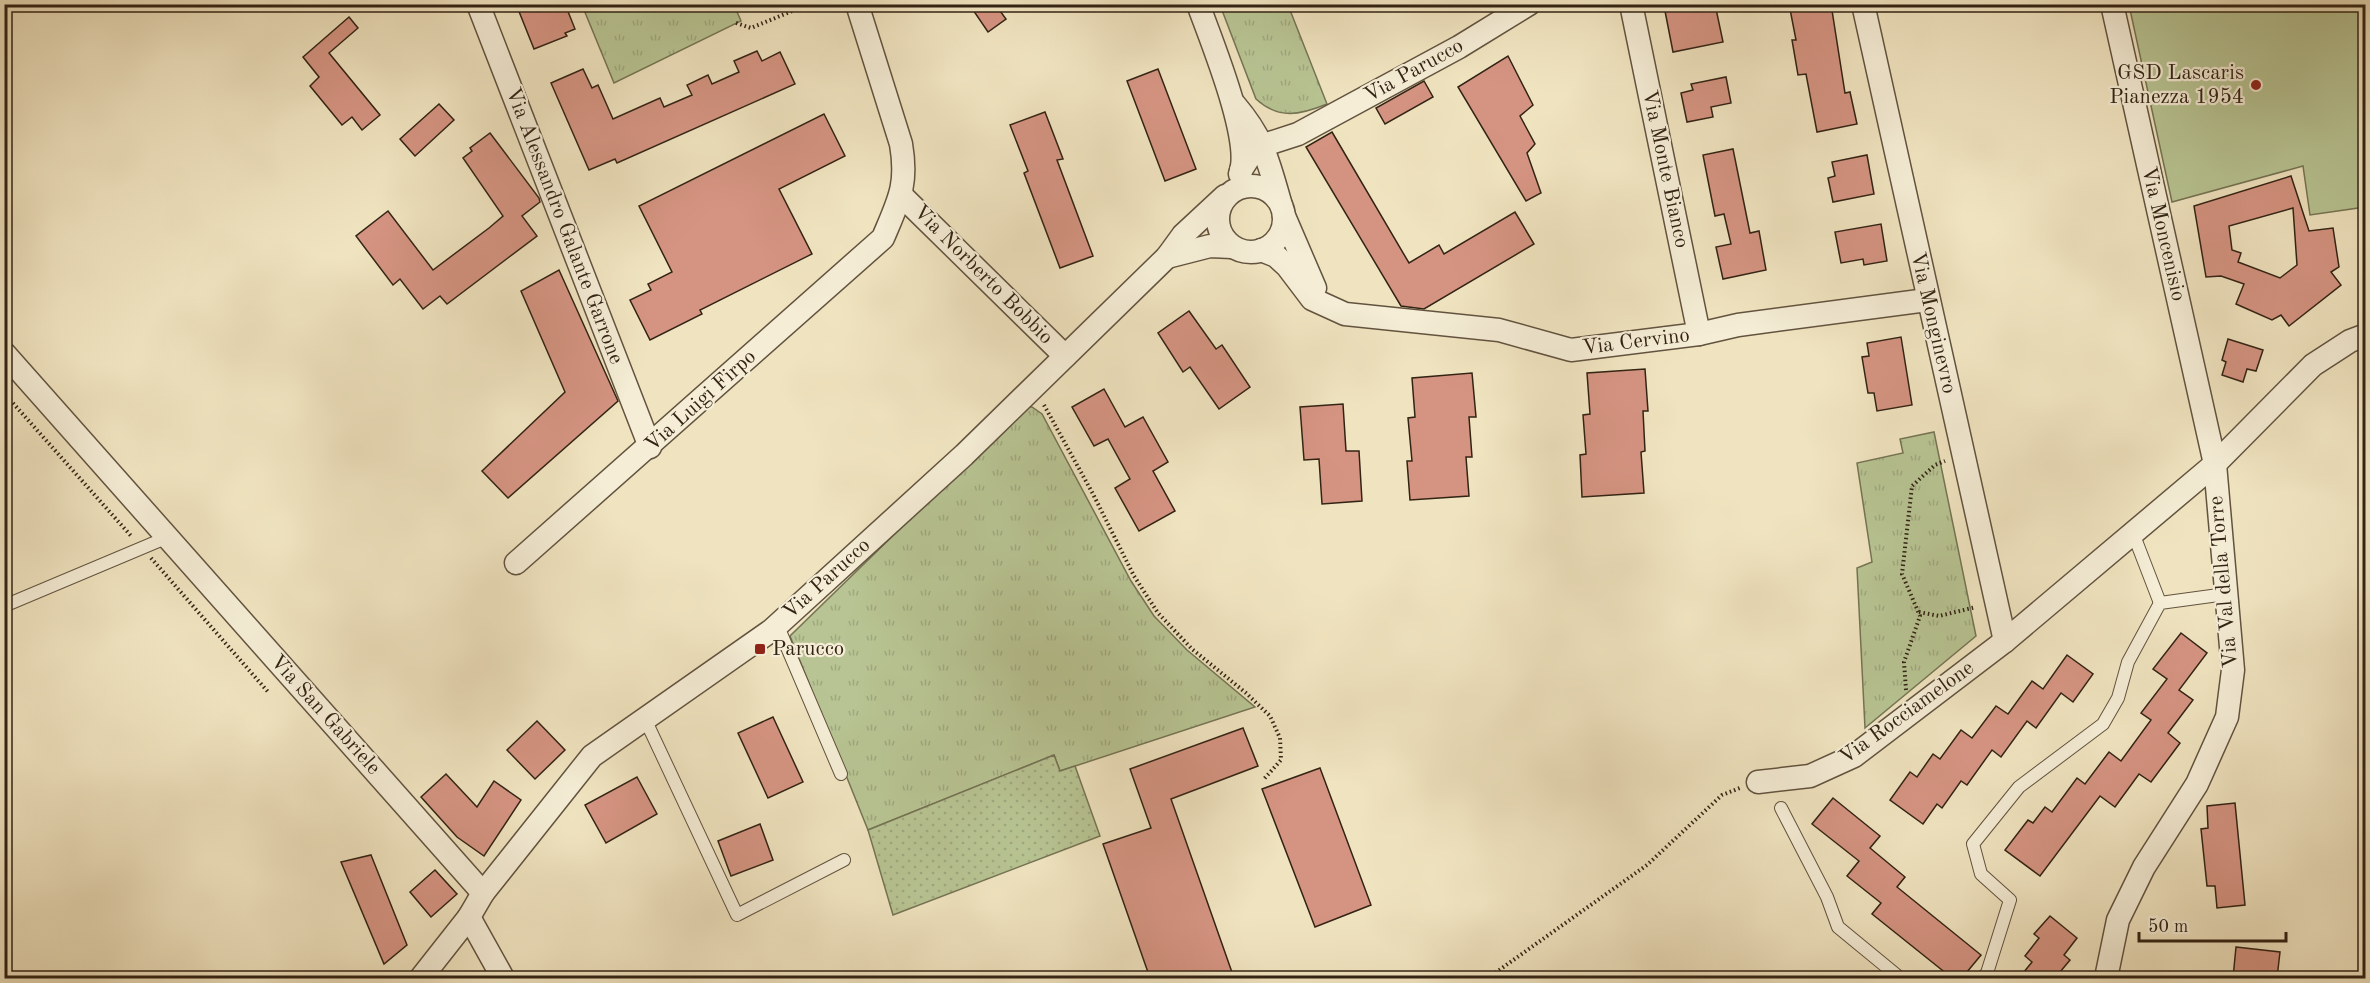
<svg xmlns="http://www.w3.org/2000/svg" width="2370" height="983" viewBox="0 0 2370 983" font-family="'Old Standard TT',serif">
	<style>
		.grass { fill: url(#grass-tufts); stroke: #757454; stroke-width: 1.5 }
		.garden { fill: url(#garden-dots); stroke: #757454; stroke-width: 1.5 }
		.pitch { fill: #b8c493; stroke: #757454; stroke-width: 1.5 }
		.building { fill: #d59482; stroke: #322314; stroke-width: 1.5; fill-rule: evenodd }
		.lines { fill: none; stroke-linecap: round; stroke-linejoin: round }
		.lane-casing { stroke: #62533f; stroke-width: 14 }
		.street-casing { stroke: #62533f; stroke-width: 25 }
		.path { stroke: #322314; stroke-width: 4; stroke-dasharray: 1.5 3; stroke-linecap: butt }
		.lane { stroke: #f5edd6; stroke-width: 12 }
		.street { stroke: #f5edd6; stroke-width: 22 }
		.poi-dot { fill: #8f2418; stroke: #f5edd6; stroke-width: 2 }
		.labels { text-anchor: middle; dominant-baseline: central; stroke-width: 4.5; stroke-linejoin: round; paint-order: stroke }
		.street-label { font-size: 21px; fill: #322314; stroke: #f5edd6 }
		.poi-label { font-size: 21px; fill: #322314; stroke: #f5edd6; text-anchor: end }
	</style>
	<defs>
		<pattern id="grass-tufts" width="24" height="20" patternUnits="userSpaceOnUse" patternTransform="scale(1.5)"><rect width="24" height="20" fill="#b8c493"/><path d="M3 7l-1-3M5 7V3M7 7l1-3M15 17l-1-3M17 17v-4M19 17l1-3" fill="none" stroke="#9fa87e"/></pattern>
		<pattern id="garden-dots" width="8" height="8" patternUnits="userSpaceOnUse" patternTransform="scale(1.5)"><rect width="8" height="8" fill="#b8c493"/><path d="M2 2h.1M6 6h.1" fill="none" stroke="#9fa87e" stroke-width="1.8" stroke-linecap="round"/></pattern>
	</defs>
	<rect width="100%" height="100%" fill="#f0e4c0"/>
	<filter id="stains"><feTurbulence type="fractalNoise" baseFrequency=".00333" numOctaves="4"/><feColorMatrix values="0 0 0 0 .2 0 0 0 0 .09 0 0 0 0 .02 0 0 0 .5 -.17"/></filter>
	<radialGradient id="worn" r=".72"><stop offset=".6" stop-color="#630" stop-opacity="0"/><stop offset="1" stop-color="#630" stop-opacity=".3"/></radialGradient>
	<g class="grass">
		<polygon points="582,5 734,5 741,21 614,83"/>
		<path d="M1220 5H1288L1327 104C1300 115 1279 120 1256 99Z"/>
		<polygon points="1025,407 1032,407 1042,414 1131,581 1154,616 1187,650 1255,707 1060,771 1054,755 868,830 790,636"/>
		<polygon points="1934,432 1976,636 1865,728 1857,568 1872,562 1857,463 1903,453 1900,439"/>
	</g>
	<polygon class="garden" points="1054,755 1060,771 1075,766 1100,836 893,915 868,830"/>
	<polygon class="pitch" points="2129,5 2365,5 2365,207 2310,215 2303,166 2172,202"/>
	<g class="building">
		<polygon points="516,4 565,4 575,29 565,33 567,36 534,49"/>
		<polygon points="969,4 995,4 1006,19 988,32"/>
		<polygon points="1669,4 1715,4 1723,42 1673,52 1665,11 1671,10"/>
		<polygon points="1789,4 1831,4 1845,93 1850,92 1857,124 1817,132 1806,74 1798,75 1792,40 1796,40"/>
		<polygon points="349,17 358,28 329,53 380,115 362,130 352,117 342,125 310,86 319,77 303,57"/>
		<polygon points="757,51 762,61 780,52 795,84 617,163 615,159 589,170 551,83 583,69 592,88 598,85 613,119 660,98 664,107 692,95 687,85 708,75 712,84 739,72 734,61"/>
		<polygon points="1508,56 1533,105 1520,116 1535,144 1527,153 1541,193 1526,201 1458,87"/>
		<polygon points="1158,69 1196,169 1165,181 1127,81"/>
		<polygon points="1726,77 1731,103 1711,107 1713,117 1687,122 1681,93 1693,90 1691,84"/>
		<polygon points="1424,81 1433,97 1385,124 1376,108"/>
		<polygon points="439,104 454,120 415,156 400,139"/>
		<polygon points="1045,112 1063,159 1057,160 1093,256 1060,268 1024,173 1028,171 1010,125"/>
		<polygon points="824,114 845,156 779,189 812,254 700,310 702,314 650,340 630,300 651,290 648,284 672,272 639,206"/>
		<polygon points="1332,132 1409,263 1439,245 1444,254 1515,212 1534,244 1424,309 1401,306 1306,147"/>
		<polygon points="490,133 539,198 540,202 522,216 537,236 447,304 440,296 423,309 400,279 393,285 356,236 388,211 433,270 489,228 503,216 463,158 472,151 470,148"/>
		<polygon points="1733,149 1750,233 1759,231 1766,270 1723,279 1716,247 1731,244 1724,214 1715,216 1703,155"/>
		<polygon points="1867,155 1874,194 1833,202 1828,178 1835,176 1832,162"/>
		<path d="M2291 176 2309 231 2333 228 2339 267 2331 272 2341 285 2289 326 2281 315 2272 320 2236 304 2244 284 2221 276 2206 277 2194 206ZM2293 208 2297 265 2280 278 2238 262 2241 253 2232 250 2229 226Z"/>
		<polygon points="1881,224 1887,261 1864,265 1863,259 1841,263 1835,232"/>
		<polygon points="559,270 618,401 508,498 482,471 565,392 521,291"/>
		<polygon points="1189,311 1216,349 1222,345 1250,387 1219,409 1190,367 1183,372 1158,333"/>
		<polygon points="1901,337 1912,405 1877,411 1874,393 1868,393 1862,357 1869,356 1867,343"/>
		<polygon points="2228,339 2263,350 2256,371 2247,369 2243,382 2222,375 2226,362 2222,360"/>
		<polygon points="1645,369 1648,411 1643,411 1645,451 1641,452 1644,493 1582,497 1580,455 1586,454 1583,415 1590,414 1587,373"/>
		<polygon points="1472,373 1476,417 1469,417 1472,457 1466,457 1469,496 1410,500 1407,461 1412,461 1408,418 1415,417 1412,378"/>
		<polygon points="1104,389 1125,427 1143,417 1168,462 1153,471 1175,511 1139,531 1115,488 1130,479 1108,439 1094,446 1072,407"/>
		<polygon points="1343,404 1346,451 1359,451 1362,501 1322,504 1319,459 1304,460 1300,407"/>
		<polygon points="2181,633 2207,653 2179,690 2193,700 2168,733 2180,743 2151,782 2139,774 2115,807 2100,796 2040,876 2005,850 2028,820 2033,823 2045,807 2052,812 2077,778 2085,784 2109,752 2121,761 2151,720 2141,713 2167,679 2153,669"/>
		<polygon points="2067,655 2093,674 2073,702 2061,693 2036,728 2027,721 2001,757 1992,750 1967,785 1961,781 1942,808 1937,804 1923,824 1890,800 1910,772 1917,777 1933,754 1940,759 1961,730 1972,738 1996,706 2008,714 2032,681 2043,689"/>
		<polygon points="773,717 803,782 768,798 738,733"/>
		<polygon points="537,721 565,750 535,779 507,750"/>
		<polygon points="1243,728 1258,766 1171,799 1234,978 1150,978 1103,844 1151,828 1130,769"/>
		<polygon points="1320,768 1371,905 1315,927 1262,789"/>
		<polygon points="446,774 477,807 494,781 521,800 484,856 457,837 421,797"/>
		<polygon points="637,777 657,814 606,843 585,805"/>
		<polygon points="1833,798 1880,836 1870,848 1905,877 1897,887 1981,955 1962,978 1952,978 1872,914 1881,903 1847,876 1859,861 1812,824"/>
		<polygon points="2235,803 2245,905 2217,908 2215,886 2207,886 2201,829 2208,828 2207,806"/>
		<polygon points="760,824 773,860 731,876 718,841"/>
		<polygon points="371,855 407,945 384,964 341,862"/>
		<polygon points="435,870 457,894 431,917 410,892"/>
		<polygon points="2050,916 2077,938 2064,955 2070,960 2055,978 2019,978 2032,962 2025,956 2039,938 2034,934"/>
		<polygon points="2236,947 2280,952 2277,978 2233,978"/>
	</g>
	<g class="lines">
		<defs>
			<g id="lane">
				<polyline points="2133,533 2160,603"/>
				<polyline points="4,606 168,537"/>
				<polyline points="777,624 841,774"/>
				<polyline points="645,719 737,915 844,860"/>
				<polyline points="1781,808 1827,897 1838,927 1900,978"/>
				<polyline points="1982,978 1987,973 2010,900 1981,874 1973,844 2019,787 2103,724 2118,698 2128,662 2160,603 2226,594"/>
			</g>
			<g id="street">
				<polyline points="478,4 650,447"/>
				<path d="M1198 4C1211 40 1253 141 1240 174"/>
				<polyline points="1631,4 1699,334"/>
				<polyline points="1863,4 2005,641"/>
				<path d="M1235 105C1264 139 1268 161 1280 202"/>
				<polyline points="1241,170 1252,153 1267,144 1298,134 1459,47 1529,4"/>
				<circle cx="1251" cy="219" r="33"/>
				<polyline points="901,195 1065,356"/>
				<polyline points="1284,216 1315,288"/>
				<polyline points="1261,250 1276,256 1287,266 1312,299 1345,314 1499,330 1571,350 1699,334 1738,325 1927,300"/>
				<polyline points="1167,257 1210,246 1232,247"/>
				<polyline points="4,353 483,893"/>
				<path d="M516 563 883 238C899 200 908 185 901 144L857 4"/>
				<polyline points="1758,782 1810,776 1854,756 2005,641 2215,464 2313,365 2350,341 2366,335"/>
				<polyline points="469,917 503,978"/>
				<polyline points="421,978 469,917 483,893 592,756 772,630 964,455 1167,257 1183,235 1225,196"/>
				<polyline points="2106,978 2118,920 2144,867 2197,784 2227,717 2233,670 2215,464 2112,4"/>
			</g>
		</defs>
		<use href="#lane" class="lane-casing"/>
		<use href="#street" class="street-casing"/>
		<g class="path">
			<polyline points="736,23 751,28 809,4"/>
			<polyline points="4,393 132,537"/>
			<polyline points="1044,405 1093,494 1134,576 1158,613 1192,649 1246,693 1270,716 1280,738 1281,760 1264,779"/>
			<polyline points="151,558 269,693"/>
			<polyline points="1919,612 1939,616 1976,607"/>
			<polyline points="1906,690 1904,662 1920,616 1902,574 1912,486 1935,465 1945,461"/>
			<polyline points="1488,978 1647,865 1722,795 1740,788"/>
		</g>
		<use href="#lane" class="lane"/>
		<use href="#street" class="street"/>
	</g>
	<g class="poi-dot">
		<circle cx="2256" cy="85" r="6"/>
		<rect x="754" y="643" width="12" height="12" rx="3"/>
	</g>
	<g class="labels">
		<g class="street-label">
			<text transform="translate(1414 71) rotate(-29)">Via Parucco</text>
			<text transform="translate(1665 169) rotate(78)">Via Monte Bianco</text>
			<text transform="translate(564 226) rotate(69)">Via Alessandro Galante Garrone</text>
			<text transform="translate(2163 234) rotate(77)">Via Moncenisio</text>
			<text transform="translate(983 275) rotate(45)">Via Norberto Bobbio</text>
			<text transform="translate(1933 323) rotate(77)">Via Monginevro</text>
			<text transform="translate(1636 342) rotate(-7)">Via Cervino</text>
			<text transform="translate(701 401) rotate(-42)">Via Luigi Firpo</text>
			<text transform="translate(827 579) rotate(-42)">Via Parucco</text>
			<text transform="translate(2224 582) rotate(-95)">Via Val della Torre</text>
			<text transform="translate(1907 713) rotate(-36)">Via Rocciamelone</text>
			<text transform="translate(325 715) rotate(48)">Via San Gabriele</text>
		</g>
		<g class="poi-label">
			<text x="2244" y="73">GSD Lascaris<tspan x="2244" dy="24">Pianezza 1954</tspan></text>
			<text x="772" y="649" text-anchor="start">Parucco</text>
		</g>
	</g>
	<rect width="2370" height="983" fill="none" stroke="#f0e4c0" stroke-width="24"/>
	<rect x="6" y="6" width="2358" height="971" fill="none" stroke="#322314" stroke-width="3"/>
	<rect x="12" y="12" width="2346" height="959" fill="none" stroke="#322314" stroke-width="1.5"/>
	<path d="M2139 932v9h147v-9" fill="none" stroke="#322314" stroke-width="3"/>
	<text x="2148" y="932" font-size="18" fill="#322314" stroke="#f5edd6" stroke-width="4.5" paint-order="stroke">50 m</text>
	<rect width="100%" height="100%" filter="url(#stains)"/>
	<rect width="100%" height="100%" fill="url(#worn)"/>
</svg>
